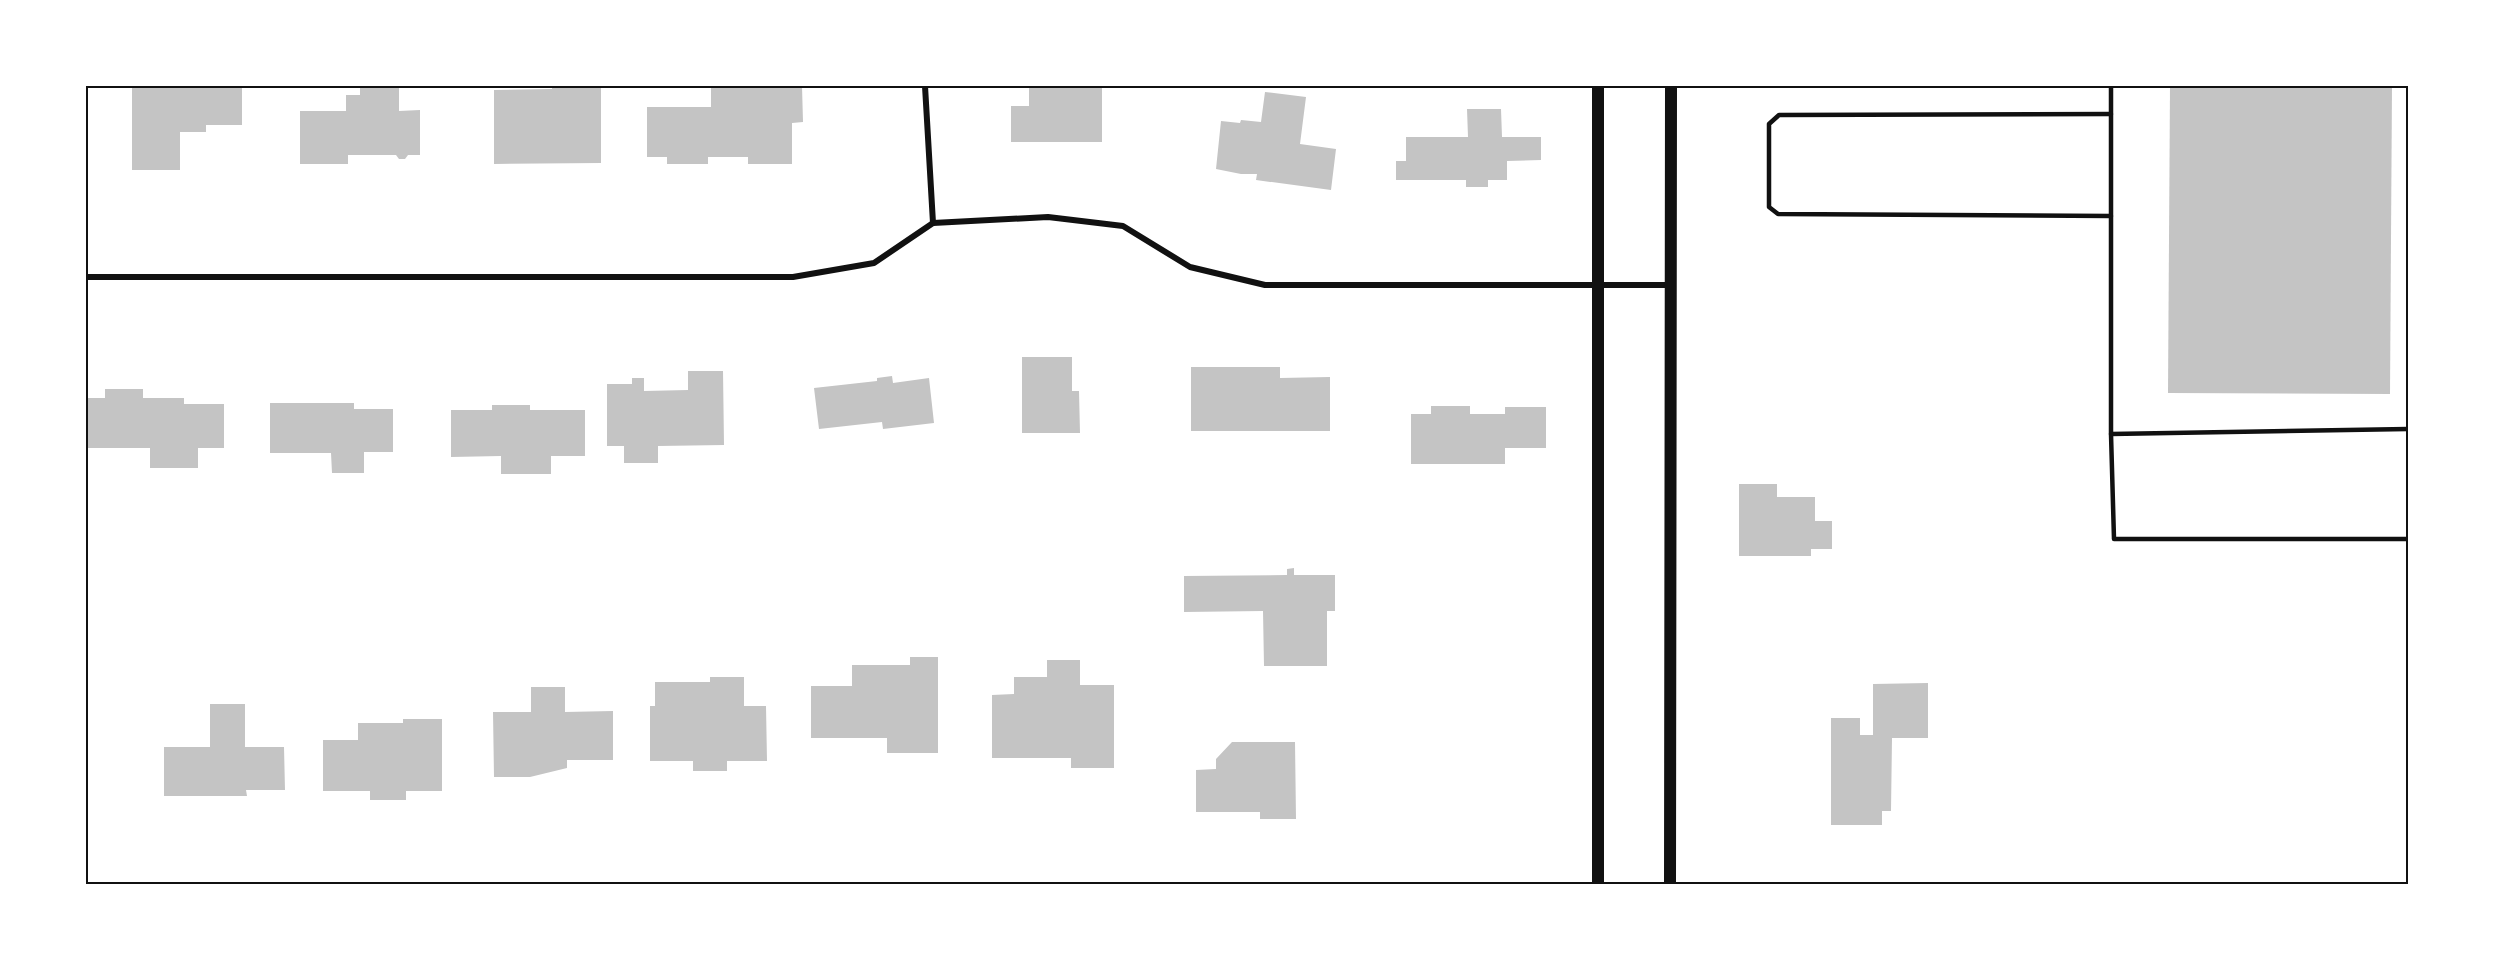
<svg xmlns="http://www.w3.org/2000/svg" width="2494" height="970" viewBox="0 0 2494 970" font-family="'Archivo Narrow',sans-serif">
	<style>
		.building { fill: #c4c4c4 }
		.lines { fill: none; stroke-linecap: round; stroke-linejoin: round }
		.service { stroke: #111; stroke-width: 4.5 }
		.minor { stroke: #111; stroke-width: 6 }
		.secondary { stroke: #111; stroke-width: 12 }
		.neatline { fill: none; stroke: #111; stroke-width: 2 }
	</style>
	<rect width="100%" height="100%" fill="#fff"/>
	<g class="building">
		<polygon points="132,86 242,86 242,125 206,125 206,132 180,132 180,170 132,170"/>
		<polygon points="360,86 399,86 399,111 420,110 420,155 408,155 405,159 399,159 396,155 348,155 348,164 300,164 300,111 346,111 346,95 360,95"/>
		<polygon points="552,86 601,86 601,163 494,164 494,90 552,89"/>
		<polygon points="802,86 803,122 792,123 792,164 748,164 748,157 708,157 708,164 667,164 667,157 647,157 647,107 711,107 711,87"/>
		<polygon points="1029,86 1102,86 1102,142 1011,142 1011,106 1029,106"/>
		<polygon points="2170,86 2392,86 2390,394 2168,393"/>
		<polygon points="1265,92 1306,97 1300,144 1336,149 1331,190 1256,180 1257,174 1241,174 1216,169 1221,121 1240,123 1241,120 1261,122"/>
		<polygon points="1467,109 1501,109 1502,137 1541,137 1541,160 1507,161 1507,180 1488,180 1488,187 1466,187 1466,180 1396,180 1396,161 1406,161 1406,137 1468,137"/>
		<polygon points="1022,357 1072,357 1072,391 1079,391 1080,433 1022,433"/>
		<polygon points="1191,367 1280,367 1280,378 1330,377 1330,431 1191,431"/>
		<polygon points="688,371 723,371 724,445 658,446 658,463 624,463 624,446 607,446 607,384 632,384 632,378 644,378 644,391 688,390"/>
		<polygon points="892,376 893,383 929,378 934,423 883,429 882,422 819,429 814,388 877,381 877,378"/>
		<polygon points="105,389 143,389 143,398 184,398 184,404 224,404 224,448 198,448 198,468 150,468 150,448 86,448 86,398 105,398"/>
		<polygon points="270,403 354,403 354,409 393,409 393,452 364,452 364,473 332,473 331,453 270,453"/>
		<polygon points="492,405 530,405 530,410 585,410 585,456 551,456 551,474 501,474 501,456 451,457 451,410 492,410"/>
		<polygon points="1431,406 1470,406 1470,414 1505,414 1505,407 1546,407 1546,448 1505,448 1505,464 1411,464 1411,414 1431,414"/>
		<polygon points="1739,484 1777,484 1777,497 1815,497 1815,521 1832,521 1832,549 1811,549 1811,556 1739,556"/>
		<polygon points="1294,568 1294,575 1335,575 1335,611 1327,611 1327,666 1264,666 1263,611 1184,612 1184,576 1287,575 1287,569"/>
		<polygon points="910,657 938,657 938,753 887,753 887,738 811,738 811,686 852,686 852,665 910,665"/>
		<polygon points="1047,660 1080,660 1080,685 1114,685 1114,768 1071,768 1071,758 992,758 992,695 1014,694 1014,677 1047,677"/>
		<polygon points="710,677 744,677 744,706 766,706 767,761 727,761 727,771 693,771 693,761 650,761 650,706 655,706 655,682 710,682"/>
		<polygon points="1928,683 1928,738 1892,738 1891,811 1882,811 1882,825 1831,825 1831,718 1860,718 1860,735 1873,735 1873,684"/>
		<polygon points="531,687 565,687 565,712 613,711 613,760 567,760 567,768 530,777 494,777 493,712 531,712"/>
		<polygon points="210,704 245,704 245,747 284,747 285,790 246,790 247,796 164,796 164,747 210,747"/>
		<polygon points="403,719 442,719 442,791 406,791 406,800 370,800 370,791 323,791 323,740 358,740 358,723 403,723"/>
		<polygon points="1232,742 1295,742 1296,819 1260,819 1260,812 1196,812 1196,770 1216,769 1216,759"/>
	</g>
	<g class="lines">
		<g class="service">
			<polyline points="2111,86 2111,434 2408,429"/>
			<polyline points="2111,114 1779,115 1769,124 1769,207 1778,214 2111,216"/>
			<polyline points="2111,434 2114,539 2408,539"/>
		</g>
		<g class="minor">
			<polyline points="925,86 933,223"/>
			<polyline points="86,277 793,277 874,263 933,223 1048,217 1123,226 1190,267 1265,285 1671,285"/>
		</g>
		<g class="secondary">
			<polyline points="1598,86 1598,884"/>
			<polyline points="1670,884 1671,86"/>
		</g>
	</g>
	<rect width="2494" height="970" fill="none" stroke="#ffffff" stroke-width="174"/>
	<rect x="87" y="87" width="2320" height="796" class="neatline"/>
</svg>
